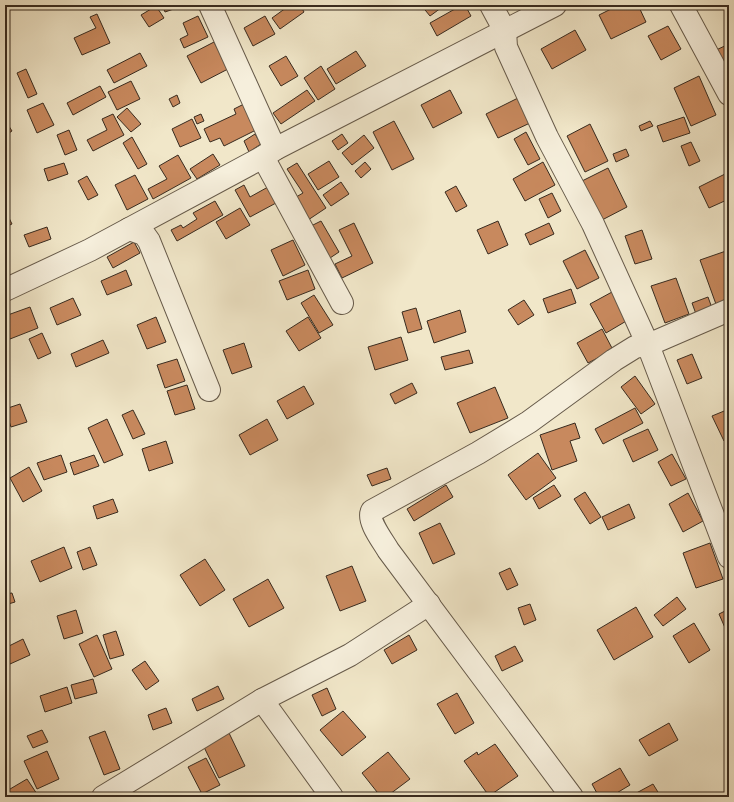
<svg xmlns="http://www.w3.org/2000/svg" width="734" height="802" viewBox="0 0 734 802" font-family="'IM FELL French Canon',serif">
	<style>
		.building { fill: #c8895e; stroke: #382b1f }
		.lines { fill: none; stroke-linecap: round; stroke-linejoin: round }
		.street-casing { stroke: #665a4a; stroke-width: 24 }
		.street { stroke: #f6efdc; stroke-width: 22 }
	</style>
	<rect width="100%" height="100%" fill="#f1e7c9"/>
	<filter id="stains"><feTurbulence type="fractalNoise" baseFrequency=".005" numOctaves="4"/><feColorMatrix values="0 0 0 0 .2 0 0 0 0 .09 0 0 0 0 .02 0 0 0 .5 -.17"/></filter>
	<radialGradient id="worn" r=".72"><stop offset=".6" stop-color="#630" stop-opacity="0"/><stop offset="1" stop-color="#630" stop-opacity=".3"/></radialGradient>
	<g class="building">
		<polygon points="162,5 185,5 165,12"/>
		<polygon points="290,5 300,5 304,12 280,29 272,18"/>
		<polygon points="421,5 445,5 430,16"/>
		<polygon points="462,5 465,5 471,16 437,36 430,23"/>
		<polygon points="619,5 638,5 646,22 611,39 599,15"/>
		<polygon points="156,6 164,18 149,27 141,15"/>
		<polygon points="97,14 110,43 82,55 74,38 96,28 90,17"/>
		<polygon points="198,16 208,37 184,48 180,39 188,35 183,23"/>
		<polygon points="265,16 275,34 253,46 244,28"/>
		<polygon points="668,26 681,49 661,60 648,36"/>
		<polygon points="575,30 586,50 552,69 541,49"/>
		<polygon points="214,42 228,69 201,83 187,56"/>
		<polygon points="729,44 729,66 723,69 714,51"/>
		<polygon points="356,51 366,66 336,84 327,69"/>
		<polygon points="140,53 147,66 114,83 107,70"/>
		<polygon points="286,56 298,76 281,86 269,66"/>
		<polygon points="321,66 335,89 318,100 304,78"/>
		<polygon points="26,69 37,94 28,98 17,73"/>
		<polygon points="699,76 716,115 691,126 674,88"/>
		<polygon points="131,81 140,99 117,110 108,92"/>
		<polygon points="100,86 106,97 73,115 67,103"/>
		<polygon points="307,90 315,101 281,124 273,113"/>
		<polygon points="450,90 462,113 433,128 421,105"/>
		<polygon points="177,95 180,103 173,107 169,99"/>
		<polygon points="518,98 530,123 498,138 486,114"/>
		<polygon points="43,103 54,125 37,133 27,110"/>
		<polygon points="244,104 256,130 224,146 220,138 210,142 204,129 236,114 234,109"/>
		<polygon points="127,108 141,124 131,132 117,117"/>
		<polygon points="113,114 124,135 93,151 87,140 107,130 102,119"/>
		<polygon points="201,114 204,121 197,124 194,117"/>
		<polygon points="684,117 690,133 663,142 657,126"/>
		<polygon points="192,119 201,138 180,147 172,129"/>
		<polygon points="5,120 12,131 6,135 5,134"/>
		<polygon points="394,121 414,159 392,170 373,132"/>
		<polygon points="650,121 653,126 641,131 639,126"/>
		<polygon points="590,124 608,161 585,172 567,136"/>
		<polygon points="69,130 77,150 65,155 57,135"/>
		<polygon points="526,132 540,159 528,165 514,139"/>
		<polygon points="255,134 261,144 249,152 244,141"/>
		<polygon points="342,134 348,143 338,150 332,141"/>
		<polygon points="364,135 374,148 352,165 342,153"/>
		<polygon points="132,137 147,164 138,169 123,143"/>
		<polygon points="691,142 700,161 689,166 681,146"/>
		<polygon points="626,149 629,156 616,162 613,154"/>
		<polygon points="213,154 220,165 197,179 190,169"/>
		<polygon points="178,155 191,178 153,199 148,189 167,179 159,166"/>
		<polygon points="329,161 339,177 318,190 308,174"/>
		<polygon points="365,162 371,169 361,178 355,171"/>
		<polygon points="543,162 555,185 525,201 513,179"/>
		<polygon points="64,163 68,174 48,181 44,169"/>
		<polygon points="297,163 326,208 305,222 291,200 303,193 287,169"/>
		<polygon points="608,168 627,207 602,220 582,181"/>
		<polygon points="729,172 729,199 709,208 699,187"/>
		<polygon points="135,175 148,199 127,210 115,185"/>
		<polygon points="87,176 98,195 88,200 78,181"/>
		<polygon points="341,182 349,194 331,206 323,195"/>
		<polygon points="244,185 250,197 268,187 276,203 250,217 235,190"/>
		<polygon points="456,186 467,206 456,212 445,192"/>
		<polygon points="552,193 561,211 548,218 539,199"/>
		<polygon points="215,201 223,215 177,241 171,230 181,225 183,228 197,219 193,213"/>
		<polygon points="240,208 250,225 226,239 216,222"/>
		<polygon points="5,212 6,212 12,224 5,227"/>
		<polygon points="321,221 339,252 330,258 311,226"/>
		<polygon points="498,221 508,245 488,254 477,230"/>
		<polygon points="354,223 373,263 342,278 335,264 352,256 339,230"/>
		<polygon points="549,223 554,234 530,245 525,234"/>
		<polygon points="47,227 51,239 29,247 24,235"/>
		<polygon points="642,230 652,259 635,264 625,236"/>
		<polygon points="293,240 305,265 283,276 271,250"/>
		<polygon points="134,242 140,253 113,268 107,257"/>
		<polygon points="585,250 599,278 577,289 563,261"/>
		<polygon points="726,251 729,261 729,303 717,307 700,260"/>
		<polygon points="126,270 132,285 107,295 101,281"/>
		<polygon points="308,270 315,289 287,300 279,281"/>
		<polygon points="676,278 689,314 665,323 651,286"/>
		<polygon points="571,289 576,303 548,313 543,299"/>
		<polygon points="612,292 628,320 606,333 590,304"/>
		<polygon points="314,295 333,325 319,333 301,303"/>
		<polygon points="708,297 712,308 696,314 692,303"/>
		<polygon points="73,298 81,315 57,325 50,308"/>
		<polygon points="524,300 534,315 518,325 508,310"/>
		<polygon points="30,307 38,328 10,339 5,326 5,316"/>
		<polygon points="416,308 422,329 408,333 402,312"/>
		<polygon points="460,310 466,332 434,343 427,321"/>
		<polygon points="156,317 166,342 147,349 137,325"/>
		<polygon points="308,317 321,338 299,351 286,331"/>
		<polygon points="602,329 613,350 588,363 577,343"/>
		<polygon points="42,333 51,353 38,359 29,339"/>
		<polygon points="401,337 408,360 375,370 368,347"/>
		<polygon points="103,340 109,353 76,367 71,354"/>
		<polygon points="244,343 252,367 232,374 223,350"/>
		<polygon points="469,350 473,363 445,370 441,357"/>
		<polygon points="692,354 702,378 687,384 677,360"/>
		<polygon points="177,359 185,381 165,388 157,365"/>
		<polygon points="635,376 655,404 641,414 621,387"/>
		<polygon points="412,383 417,393 395,404 390,394"/>
		<polygon points="187,385 195,409 175,415 167,391"/>
		<polygon points="304,386 314,404 287,419 277,401"/>
		<polygon points="495,387 508,418 470,433 457,403"/>
		<polygon points="20,404 27,422 11,427 5,409"/>
		<polygon points="635,408 643,423 603,444 595,429"/>
		<polygon points="729,409 729,439 724,441 712,416"/>
		<polygon points="133,410 145,434 133,439 122,415"/>
		<polygon points="107,419 123,455 104,463 88,428"/>
		<polygon points="267,419 278,440 250,455 239,435"/>
		<polygon points="575,423 580,438 570,441 577,461 552,470 540,435"/>
		<polygon points="648,429 658,450 633,462 623,440"/>
		<polygon points="166,441 173,463 149,471 142,449"/>
		<polygon points="538,453 556,478 526,500 508,475"/>
		<polygon points="672,454 686,479 671,486 658,462"/>
		<polygon points="61,455 67,472 44,480 37,463"/>
		<polygon points="94,455 99,466 74,475 70,463"/>
		<polygon points="29,467 42,491 23,502 10,478"/>
		<polygon points="387,468 391,479 372,486 367,475"/>
		<polygon points="446,485 453,497 414,521 407,509"/>
		<polygon points="554,485 561,496 539,509 533,498"/>
		<polygon points="585,492 601,517 590,524 574,499"/>
		<polygon points="688,493 703,521 683,532 669,504"/>
		<polygon points="113,499 118,512 97,519 93,506"/>
		<polygon points="629,504 635,518 608,530 602,517"/>
		<polygon points="440,523 455,554 433,564 419,533"/>
		<polygon points="710,543 723,579 696,588 683,553"/>
		<polygon points="64,547 72,568 40,582 31,561"/>
		<polygon points="90,547 97,565 83,570 77,552"/>
		<polygon points="205,559 225,590 200,606 180,575"/>
		<polygon points="352,566 366,601 340,611 326,576"/>
		<polygon points="510,568 518,585 507,590 499,573"/>
		<polygon points="268,579 284,608 249,627 233,599"/>
		<polygon points="12,593 15,602 5,605 5,594"/>
		<polygon points="677,597 686,609 663,626 654,615"/>
		<polygon points="530,604 536,620 524,625 518,608"/>
		<polygon points="636,607 653,637 614,660 597,630"/>
		<polygon points="729,609 729,637 719,614"/>
		<polygon points="76,610 83,633 64,639 57,616"/>
		<polygon points="694,623 710,650 689,663 673,636"/>
		<polygon points="116,631 124,655 110,659 103,635"/>
		<polygon points="97,635 112,669 94,677 79,644"/>
		<polygon points="409,635 417,650 392,664 384,650"/>
		<polygon points="23,639 30,655 10,664 5,654 5,648"/>
		<polygon points="515,646 523,661 502,671 495,656"/>
		<polygon points="145,661 159,681 146,690 132,670"/>
		<polygon points="93,679 97,693 75,699 71,685"/>
		<polygon points="218,686 224,699 197,711 192,699"/>
		<polygon points="67,687 72,703 45,712 40,696"/>
		<polygon points="327,688 336,709 322,716 312,695"/>
		<polygon points="457,693 474,723 455,734 437,704"/>
		<polygon points="166,708 172,723 153,730 148,715"/>
		<polygon points="343,711 366,737 342,756 320,730"/>
		<polygon points="669,723 678,740 649,756 639,740"/>
		<polygon points="42,730 48,742 33,748 27,736"/>
		<polygon points="105,731 120,769 104,775 89,737"/>
		<polygon points="229,733 245,766 219,778 203,745"/>
		<polygon points="495,744 518,776 489,796 464,761 477,752 478,755"/>
		<polygon points="47,751 59,779 37,789 24,761"/>
		<polygon points="388,752 410,779 386,797 381,797 362,773"/>
		<polygon points="206,758 220,785 202,794 188,767"/>
		<polygon points="620,768 630,785 610,797 599,797 592,784"/>
		<polygon points="27,779 39,797 5,797 5,792"/>
		<polygon points="653,784 661,797 629,797"/>
	</g>
	<g class="lines">
		<defs>
			<g id="street">
				<polyline points="210,5 275,149"/>
				<polyline points="491,5 505,31 506,47 547,137 593,224 648,345 729,557"/>
				<polyline points="681,5 729,94"/>
				<polyline points="263,157 342,303"/>
				<polyline points="129,229 144,234 149,241 209,390"/>
				<polyline points="5,290 90,250 263,157 275,149 555,5"/>
				<polyline points="262,700 332,797"/>
				<polyline points="103,797 262,700 350,655 429,604"/>
				<path d="M572 797 388 550C383 541 367 521 372 511L478 453 529 422 614 360 635 347 648 345 729 310"/>
			</g>
		</defs>
		<use href="#street" class="street-casing"/>
		<use href="#street" class="street"/>
	</g>
	<rect width="734" height="802" fill="none" stroke="#f1e7c9" stroke-width="20"/>
	<rect x="6" y="6" width="722" height="790" fill="none" stroke="#382b1f" stroke-width="2"/>
	<rect x="10" y="10" width="714" height="782" fill="none" stroke="#382b1f"/>
	<rect width="100%" height="100%" filter="url(#stains)"/>
	<rect width="100%" height="100%" fill="url(#worn)"/>
</svg>
